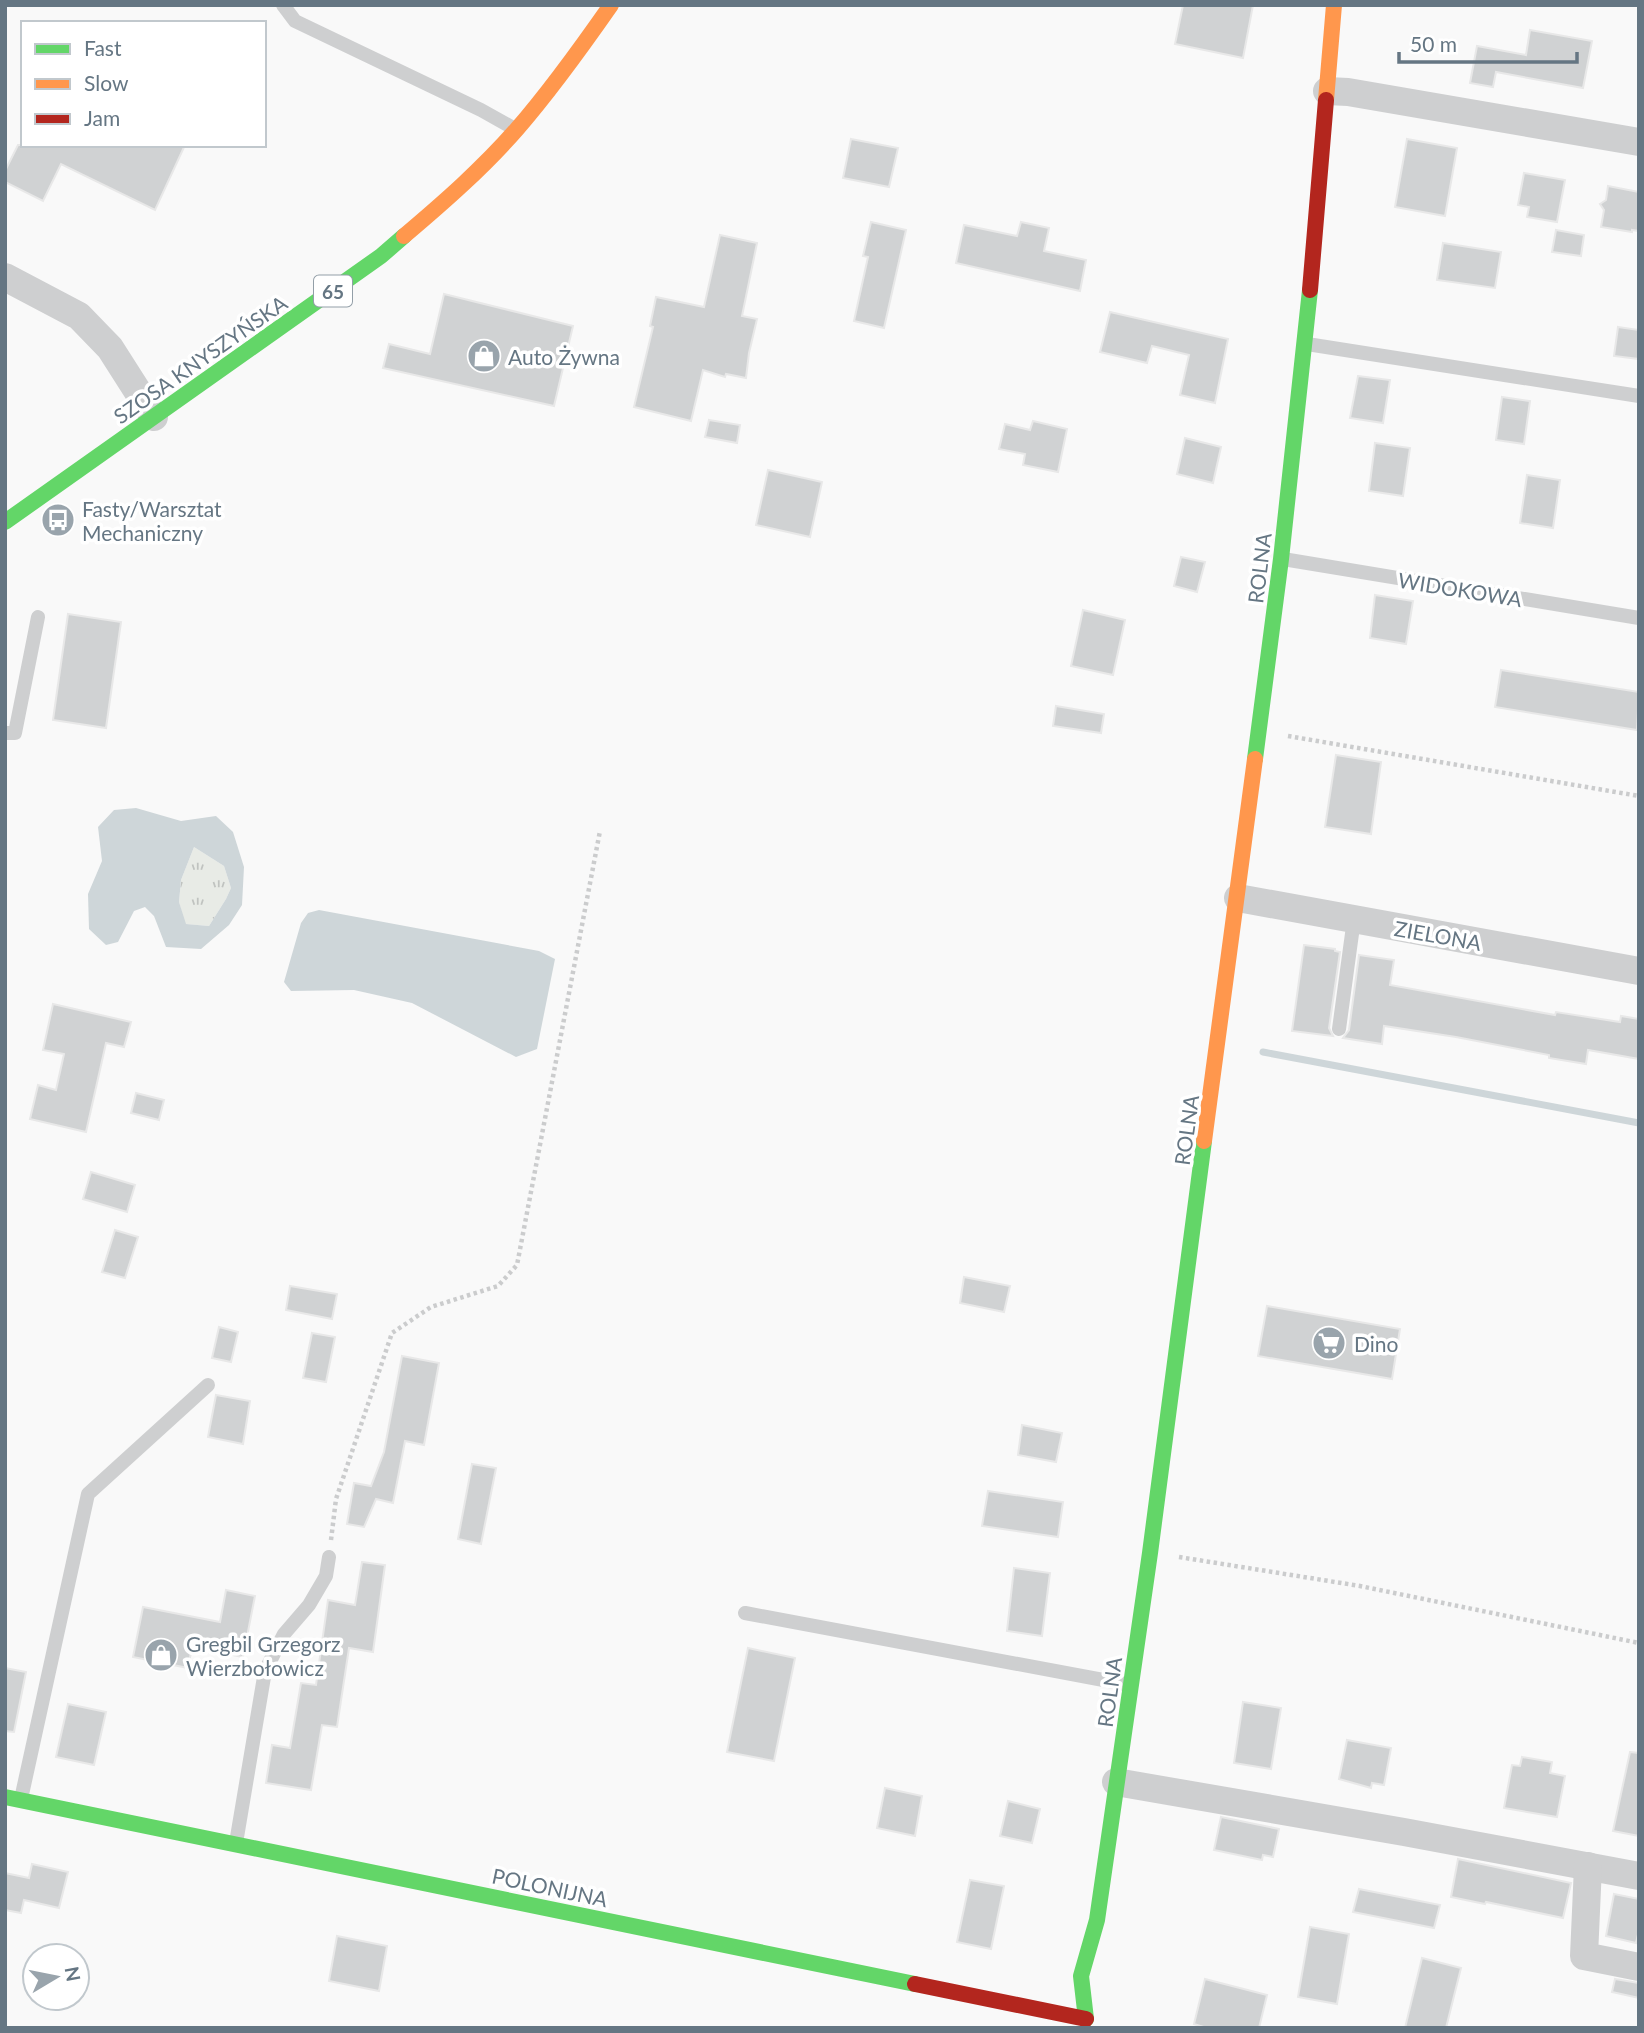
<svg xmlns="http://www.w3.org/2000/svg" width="1644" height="2033" viewBox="0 0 1644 2033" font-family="Lato,sans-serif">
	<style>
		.grass { fill: url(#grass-tufts) }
		.water { fill: #ced6d9; fill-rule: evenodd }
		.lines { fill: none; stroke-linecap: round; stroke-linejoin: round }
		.stream { stroke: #ced6d9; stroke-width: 7 }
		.building { fill: #d0d2d3; stroke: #e8e8e8; stroke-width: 2 }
		.path { stroke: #cbcccd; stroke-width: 4.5; stroke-dasharray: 3.5 3.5; stroke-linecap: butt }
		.lane { stroke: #cecfd0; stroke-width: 14 }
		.street { stroke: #cecfd0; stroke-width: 28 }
		.fast { stroke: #63d668; stroke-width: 16 }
		.slow { stroke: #ff974d; stroke-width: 16 }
		.jam { stroke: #b3261e; stroke-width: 16 }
		.labels { text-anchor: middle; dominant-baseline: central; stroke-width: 7; stroke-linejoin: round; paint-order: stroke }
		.shield { fill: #fff; stroke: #939fa8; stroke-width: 2 }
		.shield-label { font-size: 19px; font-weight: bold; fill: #657683 }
		.poi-label { font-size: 21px; fill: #657683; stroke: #fff; text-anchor: start }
		.street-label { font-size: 21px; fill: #657683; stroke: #fff }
	</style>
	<defs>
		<pattern id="grass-tufts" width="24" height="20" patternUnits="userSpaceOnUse" patternTransform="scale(1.75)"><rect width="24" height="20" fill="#e8ebe6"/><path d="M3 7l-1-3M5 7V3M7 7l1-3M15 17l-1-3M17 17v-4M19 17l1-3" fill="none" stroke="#c0c3c0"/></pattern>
	</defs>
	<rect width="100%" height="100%" fill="#f9f9f9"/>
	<polygon class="grass" points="194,847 224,866 231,888 226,899 209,926 185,924 179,902 181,880"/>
	<g class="water">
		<path d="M136 808 181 821 216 816 233 832 244 867 242 905 229 925 201 949 166 947 154 916 145 907 134 911 118 942 106 945 89 929 88 894 102 861 98 827 114 810ZM194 847 224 866 231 888 226 899 209 926 186 924 179 902 181 880Z"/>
		<polygon points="319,910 539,951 555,959 537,1049 516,1057 412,1003 354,990 291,991 284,982 301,923 308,913"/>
	</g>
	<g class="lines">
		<polyline class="stream" points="1263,1052 1639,1123"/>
	</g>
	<g class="building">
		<polygon points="1183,5 1253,5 1243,58 1175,44"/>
		<polygon points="1530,30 1592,41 1583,88 1496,72 1493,87 1470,83 1477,46 1526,55"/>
		<polygon points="851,139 898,148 889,187 843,178"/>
		<polygon points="1407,139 1457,148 1445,216 1395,207"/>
		<polygon points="18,145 185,145 155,210 61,164 43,201 5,182 5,171"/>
		<polygon points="1524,173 1565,180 1557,222 1527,217 1529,207 1518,205"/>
		<polygon points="1608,186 1639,192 1639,231 1632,230 1632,232 1601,227 1604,210 1600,204 1606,200"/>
		<polygon points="871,222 906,230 884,328 854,321 868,257 863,256"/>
		<polygon points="1021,222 1049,228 1044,251 1086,260 1080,291 956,263 964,225 1017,236"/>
		<polygon points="1556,230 1584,235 1581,256 1552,252"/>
		<polygon points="720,235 757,243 742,316 757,319 749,353 746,378 726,374 725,377 703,370 691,421 634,407 653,327 650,326 656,297 704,307"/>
		<polygon points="1443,243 1501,252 1495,288 1437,280"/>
		<polygon points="444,294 573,326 554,406 383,368 389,344 430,354"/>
		<polygon points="1110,312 1228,339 1215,403 1180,395 1189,355 1152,346 1147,363 1100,352"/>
		<polygon points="1618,327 1639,330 1639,359 1614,356"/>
		<polygon points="1358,376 1390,380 1383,423 1350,418"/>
		<polygon points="1502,397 1530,401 1524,444 1496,440"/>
		<polygon points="709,420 740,425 737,443 705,437"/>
		<polygon points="1033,421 1067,429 1058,472 1023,465 1025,454 999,449 1005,424 1030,430"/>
		<polygon points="1185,438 1221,447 1213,483 1177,474"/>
		<polygon points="1375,443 1410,448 1403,496 1369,491"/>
		<polygon points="768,470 822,482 810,537 756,525"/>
		<polygon points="1527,475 1560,480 1553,528 1520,523"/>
		<polygon points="1181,557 1205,562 1197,592 1174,586"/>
		<polygon points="1375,595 1413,601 1406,644 1370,638"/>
		<polygon points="1083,610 1125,620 1113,675 1071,666"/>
		<polygon points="68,614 121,622 106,728 53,720"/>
		<polygon points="1501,670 1639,692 1637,730 1495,707"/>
		<polygon points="1056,706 1104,714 1101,733 1053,726"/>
		<polygon points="1336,755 1381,762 1371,834 1325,827"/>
		<polygon points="1304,945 1335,949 1335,951 1340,952 1329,1028 1333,1036 1292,1031"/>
		<polygon points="1359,955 1394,960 1390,985 1555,1015 1556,1012 1620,1022 1621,1016 1639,1019 1639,1059 1588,1050 1586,1064 1549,1058 1549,1055 1456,1037 1384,1026 1382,1044 1343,1038 1349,1030"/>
		<polygon points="53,1004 131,1022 124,1047 106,1043 86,1132 30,1119 38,1085 56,1090 64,1054 43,1050"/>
		<polygon points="136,1093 164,1100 159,1120 131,1113"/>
		<polygon points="91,1172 135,1185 127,1212 83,1199"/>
		<polygon points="115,1230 138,1237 125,1278 102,1272"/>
		<polygon points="964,1277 1010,1286 1004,1312 960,1303"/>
		<polygon points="290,1286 337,1294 332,1319 286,1310"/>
		<polygon points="1267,1306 1400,1329 1392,1379 1258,1356"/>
		<polygon points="219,1327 238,1332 231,1362 212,1358"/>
		<polygon points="312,1333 335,1337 326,1382 303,1378"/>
		<polygon points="402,1356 439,1363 424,1445 405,1441 393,1503 376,1499 364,1527 347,1524 354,1483 371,1486 384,1452"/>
		<polygon points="216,1395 250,1401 243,1444 208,1437"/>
		<polygon points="1022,1425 1062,1433 1056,1462 1018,1455"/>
		<polygon points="472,1464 496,1468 481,1544 458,1539"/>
		<polygon points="988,1491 1063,1502 1058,1537 982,1526"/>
		<polygon points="362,1562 385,1565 373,1652 349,1648 337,1727 322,1725 311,1790 266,1783 272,1745 290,1748 301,1683 316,1685 328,1600 355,1605"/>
		<polygon points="1014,1568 1050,1573 1042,1636 1007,1631"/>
		<polygon points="226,1590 255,1596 243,1657 192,1647 188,1668 133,1657 143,1607 220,1622"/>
		<polygon points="748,1648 795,1658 774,1761 727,1752"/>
		<polygon points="5,1668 26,1672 14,1732 5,1731"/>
		<polygon points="1243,1702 1281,1708 1271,1769 1234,1763"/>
		<polygon points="68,1704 106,1712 94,1765 56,1757"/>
		<polygon points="1347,1740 1391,1748 1384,1785 1372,1783 1371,1788 1339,1779"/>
		<polygon points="1630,1752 1639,1753 1639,1836 1613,1831"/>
		<polygon points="1522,1757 1552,1762 1550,1773 1565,1776 1557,1817 1504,1808 1512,1765 1520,1766"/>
		<polygon points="885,1788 922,1796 915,1836 877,1828"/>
		<polygon points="1008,1801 1040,1809 1032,1843 1000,1836"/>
		<polygon points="1221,1817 1279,1829 1273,1857 1263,1855 1262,1860 1214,1850"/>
		<polygon points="1458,1859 1571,1883 1563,1918 1486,1902 1485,1904 1451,1897"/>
		<polygon points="32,1864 68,1872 59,1908 24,1900 21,1913 5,1910 5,1873 29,1878"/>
		<polygon points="970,1880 1004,1886 991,1949 957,1942"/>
		<polygon points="1359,1889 1440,1905 1434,1928 1353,1912"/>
		<polygon points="1614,1894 1639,1899 1639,1930 1636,1943 1606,1936"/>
		<polygon points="1310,1927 1349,1934 1337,2004 1298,1997"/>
		<polygon points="337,1936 387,1946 379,1991 329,1981"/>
		<polygon points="1422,1958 1461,1968 1446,2028 1405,2028"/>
		<polygon points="1205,1979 1267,1995 1259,2028 1207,2028 1194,2024"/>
		<polygon points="1615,1979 1639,1983 1639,1998 1612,1992"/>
	</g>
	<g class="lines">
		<g class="path">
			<polyline points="1288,736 1639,796"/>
			<polyline points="331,1540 336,1499 392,1333 431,1307 498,1286 517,1265 600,831"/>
			<polyline points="1179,1557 1360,1586 1639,1643"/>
		</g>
		<g class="lane">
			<polyline points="283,5 295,21 481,110 515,129"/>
			<polyline points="1307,344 1639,396"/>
			<polyline points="1283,559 1639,618"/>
			<polyline points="5,733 15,733 38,617"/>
			<polyline points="1339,1029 1354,919"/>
			<polyline points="745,1613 1130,1685"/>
			<polyline points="21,1799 88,1494 208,1385"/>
			<polyline points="236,1843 265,1671 284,1634 309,1605 326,1576 329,1557"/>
		</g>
		<g class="street">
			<polyline points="1327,91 1348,92 1639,142"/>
			<polyline points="5,277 79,316 110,348 154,417"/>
			<polyline points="1238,898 1639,971"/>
			<polyline points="1116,1782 1404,1832 1639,1876"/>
			<polyline points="1588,1866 1584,1956 1639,1967"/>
		</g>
		<g class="fast">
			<polyline points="5,522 381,256 404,236"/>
			<polyline points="1255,759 1281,559 1310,290"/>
			<polyline points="5,1797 915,1984"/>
			<polyline points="1086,2019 1081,1976 1097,1920 1150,1553 1204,1141"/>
		</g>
		<g class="slow">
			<polyline points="1326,100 1334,5"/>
			<path d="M404 236C443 203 483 168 517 129 551 90 581 48 611 5"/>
			<polyline points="1204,1141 1255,759"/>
		</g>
		<g class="jam">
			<polyline points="1310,290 1326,100"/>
			<polyline points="915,1984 1086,2019"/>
		</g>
	</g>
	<defs>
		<symbol id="shop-disc" viewBox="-11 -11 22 22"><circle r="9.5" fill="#99a4ac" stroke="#fff"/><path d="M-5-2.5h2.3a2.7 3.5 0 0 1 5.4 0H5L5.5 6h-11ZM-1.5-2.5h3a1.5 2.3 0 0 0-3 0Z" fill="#fff"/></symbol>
		<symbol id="bus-disc" viewBox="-11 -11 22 22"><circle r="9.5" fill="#99a4ac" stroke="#fff"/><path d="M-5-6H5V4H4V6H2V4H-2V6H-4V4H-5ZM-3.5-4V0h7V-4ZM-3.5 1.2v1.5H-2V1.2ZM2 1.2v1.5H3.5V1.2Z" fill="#fff"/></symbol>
		<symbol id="supermarket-disc" viewBox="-11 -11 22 22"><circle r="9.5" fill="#99a4ac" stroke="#fff"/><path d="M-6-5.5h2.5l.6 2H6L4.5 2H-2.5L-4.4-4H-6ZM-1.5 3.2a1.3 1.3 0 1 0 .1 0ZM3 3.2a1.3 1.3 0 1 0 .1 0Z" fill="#fff"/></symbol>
	</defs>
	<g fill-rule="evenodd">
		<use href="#shop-disc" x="465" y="337" width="38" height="38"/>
		<use href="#bus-disc" x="39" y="501" width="38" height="38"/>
		<use href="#supermarket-disc" x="1310" y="1324" width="38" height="38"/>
		<use href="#shop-disc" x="142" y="1636" width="38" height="38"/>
	</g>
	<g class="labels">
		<rect class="shield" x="314" y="275.5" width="38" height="31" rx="5"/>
		<g class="shield-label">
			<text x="333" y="291">65</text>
		</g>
		<g class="poi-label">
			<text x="508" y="356">Auto Żywna</text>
			<text x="82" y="508">Fasty/Warsztat<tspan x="82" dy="24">Mechaniczny</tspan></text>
			<text x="1354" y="1343">Dino</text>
			<text x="186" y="1643">Gregbil Grzegorz<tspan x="186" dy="24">Wierzbołowicz</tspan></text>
		</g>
		<g class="street-label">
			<text transform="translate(200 359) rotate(-35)">SZOSA KNYSZYŃSKA</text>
			<text transform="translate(1259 568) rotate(-83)">ROLNA</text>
			<text transform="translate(1460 589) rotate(9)">WIDOKOWA</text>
			<text transform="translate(1438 935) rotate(10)">ZIELONA</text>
			<text transform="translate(1186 1130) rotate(-82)">ROLNA</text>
			<text transform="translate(1109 1692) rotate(-82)">ROLNA</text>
			<text transform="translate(550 1887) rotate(12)">POLONIJNA</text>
		</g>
	</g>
	<rect width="1644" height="2033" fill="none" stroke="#657683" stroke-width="14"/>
	<rect x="21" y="21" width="245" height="126" fill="#ffffff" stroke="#c1c8cd" stroke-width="2"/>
	<rect x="35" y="44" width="35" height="10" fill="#63d668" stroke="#c1c8cd" stroke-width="2"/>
	<text x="84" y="56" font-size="21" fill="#657683">Fast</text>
	<rect x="35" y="79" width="35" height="10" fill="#ff974d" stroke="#c1c8cd" stroke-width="2"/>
	<text x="84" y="91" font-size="21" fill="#657683">Slow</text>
	<rect x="35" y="114" width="35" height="10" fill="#b3261e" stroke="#c1c8cd" stroke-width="2"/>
	<text x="84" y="126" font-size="21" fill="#657683">Jam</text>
	<g transform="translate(56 1977) rotate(80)"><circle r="33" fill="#ffffff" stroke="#c1c8cd" stroke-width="2"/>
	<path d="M0-5L12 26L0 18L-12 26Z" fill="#99a4ac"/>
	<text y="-10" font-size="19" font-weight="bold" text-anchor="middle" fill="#657683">N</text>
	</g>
	<path d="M1399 52v10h178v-10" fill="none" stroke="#657683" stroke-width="3.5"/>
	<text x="1410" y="52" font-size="21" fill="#657683" stroke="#ffffff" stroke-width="5" paint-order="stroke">50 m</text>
</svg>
